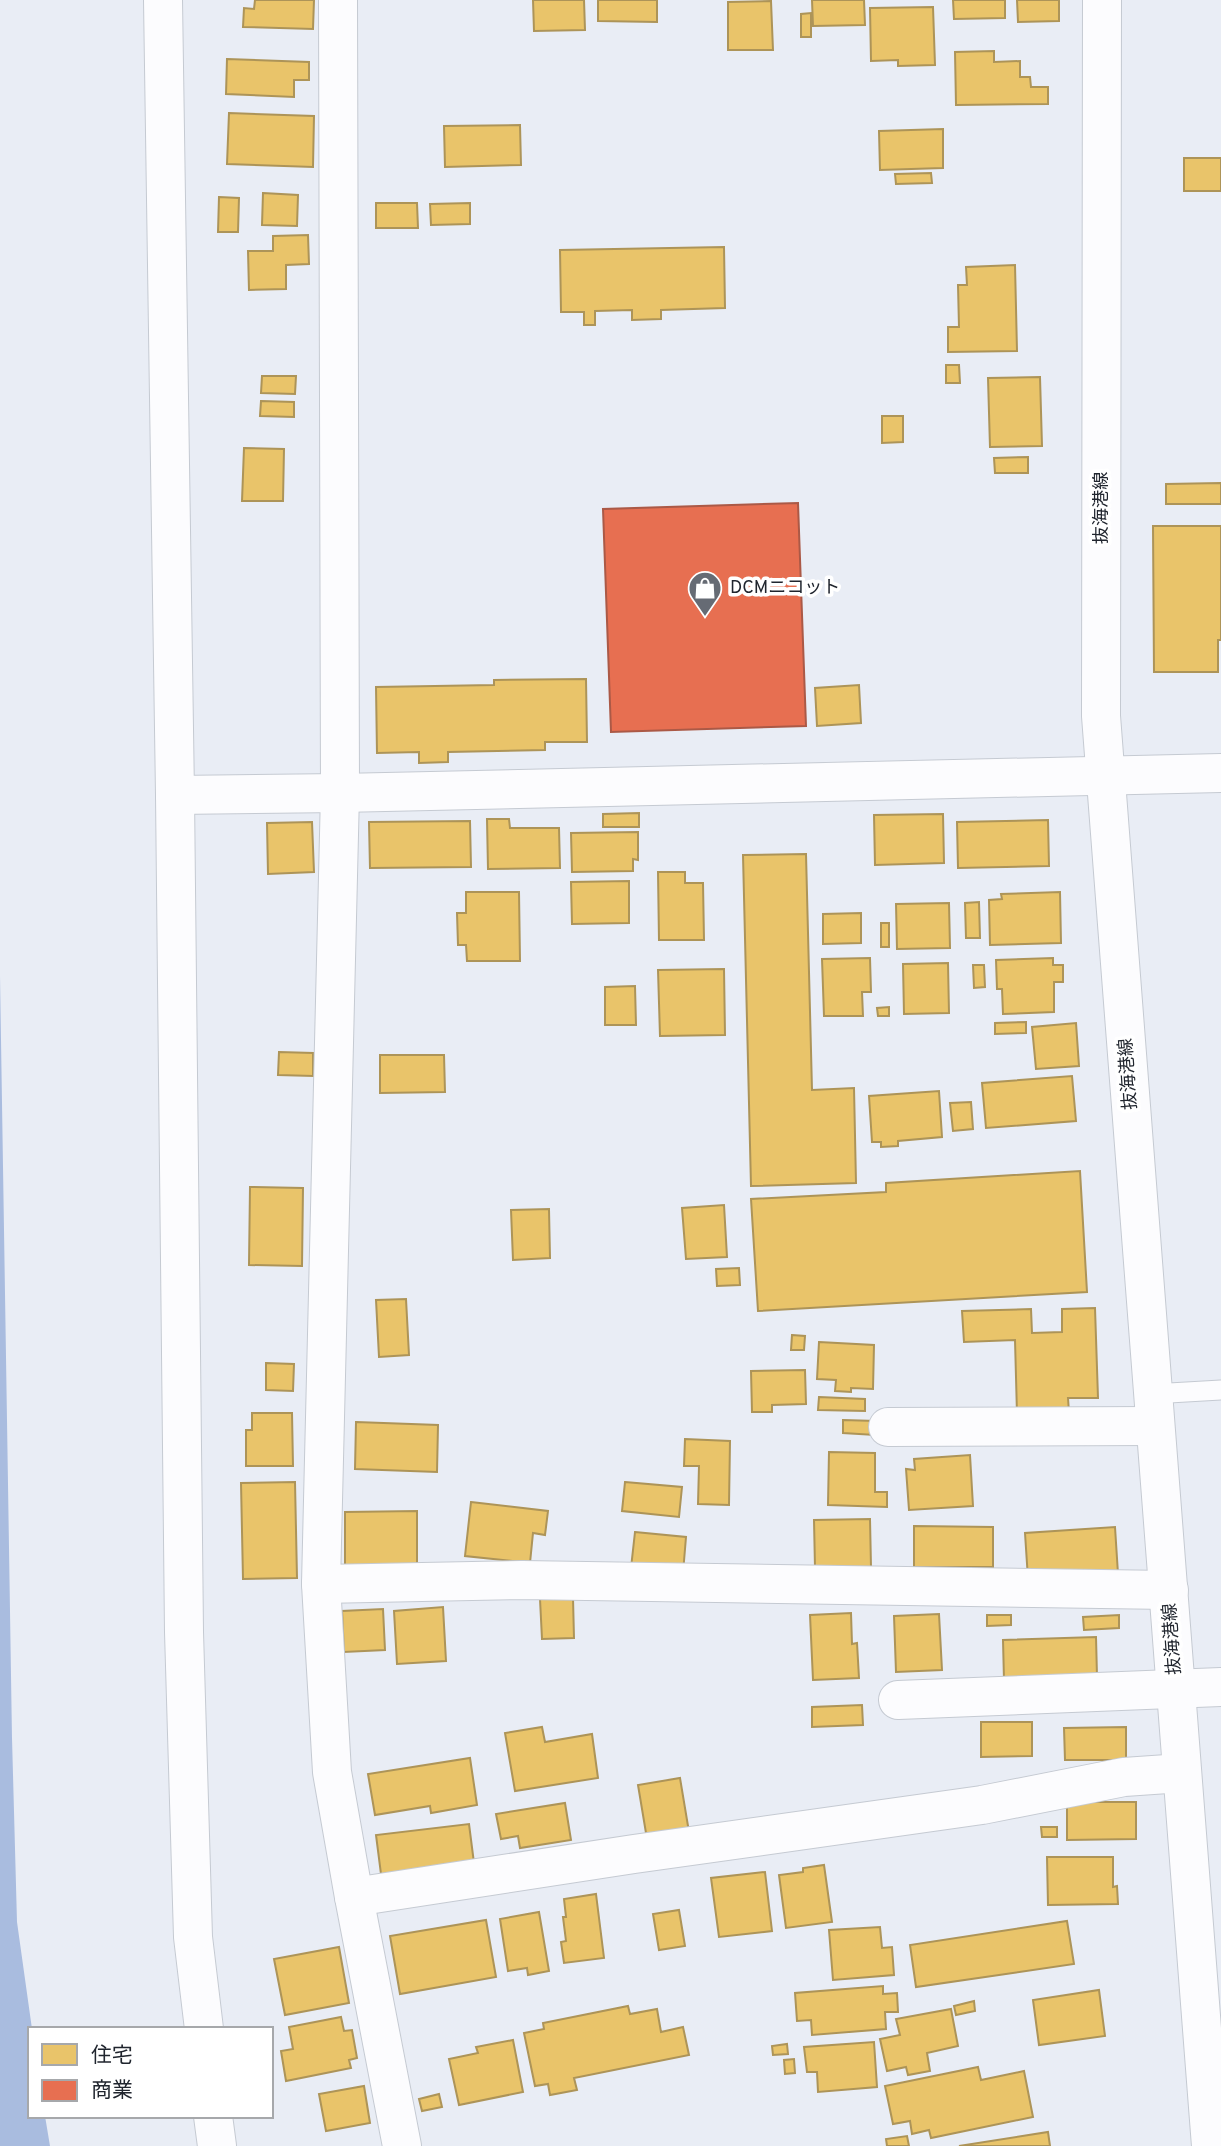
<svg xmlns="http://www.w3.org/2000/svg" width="1221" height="2146" viewBox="0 0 1221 2146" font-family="Overpass,'Noto Sans JP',sans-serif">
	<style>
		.water { fill: #a9bcdf }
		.homes { fill: #e9c46a; stroke: #ad9458; stroke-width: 2 }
		.shops { fill: #e76f51; stroke: #ab5946; stroke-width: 2 }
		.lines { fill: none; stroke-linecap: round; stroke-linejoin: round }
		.service-casing { stroke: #c5cad2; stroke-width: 21 }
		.minor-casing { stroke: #c5cad2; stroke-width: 40 }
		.tertiary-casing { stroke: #c5cad2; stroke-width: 40 }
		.secondary-casing { stroke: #c5cad2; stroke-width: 40 }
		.service { stroke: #fcfcfe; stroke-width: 19 }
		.minor { stroke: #fcfcfe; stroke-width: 38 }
		.tertiary { stroke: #fcfcfe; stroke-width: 38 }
		.secondary { stroke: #fcfcfe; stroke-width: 38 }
		.labels { text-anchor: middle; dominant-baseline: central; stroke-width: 7; stroke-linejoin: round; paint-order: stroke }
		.street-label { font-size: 18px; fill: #20252e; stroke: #fff }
		.poi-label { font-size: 18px; fill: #20252e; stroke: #fff; text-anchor: start }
	</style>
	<rect width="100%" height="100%" fill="#e9edf5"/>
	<polygon class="water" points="0,976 12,1738 17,1922 32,2029 30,2029 30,2116 45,2116 50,2146 0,2146"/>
	<g class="homes">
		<polygon points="255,0 314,0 313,29 243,27 244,8 254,9"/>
		<polygon points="533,0 584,0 585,30 534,31"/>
		<polygon points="598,0 657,0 657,22 598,21"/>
		<polygon points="812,0 864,0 865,25 813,26"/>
		<polygon points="953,0 1005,0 1005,18 954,19"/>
		<polygon points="1017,0 1059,0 1059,21 1018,22"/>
		<polygon points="771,1 773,50 728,50 728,2"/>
		<polygon points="933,7 935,65 898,66 898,60 871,61 870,8"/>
		<polygon points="811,13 811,37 801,37 801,14"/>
		<polygon points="994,51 994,62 1020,61 1020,77 1030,77 1031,87 1048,87 1048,104 956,105 955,52"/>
		<polygon points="227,59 309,62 309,80 294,80 294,97 226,94"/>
		<polygon points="229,113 314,116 313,167 227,164"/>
		<polygon points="520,125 521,165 445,167 444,126"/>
		<polygon points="943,129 943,168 880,170 879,131"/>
		<rect x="1184" y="158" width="37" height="33"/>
		<polygon points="931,173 932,183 896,184 895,174"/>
		<polygon points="263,193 298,195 297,226 262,225"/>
		<polygon points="219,197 239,198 238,232 218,232"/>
		<polygon points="376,203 417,203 418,228 376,228"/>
		<polygon points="470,203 470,224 431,225 430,204"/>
		<polygon points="308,235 309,264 286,265 286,289 249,290 248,251 273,251 273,236"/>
		<polygon points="724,247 725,308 661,310 661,319 632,320 632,310 595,311 595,325 584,325 584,312 561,312 560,250"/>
		<polygon points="1015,265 1017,351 948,352 948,327 959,327 958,285 967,285 966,267"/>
		<polygon points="946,365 959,365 960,383 946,383"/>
		<polygon points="262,376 296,376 295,394 261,393"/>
		<polygon points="1040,377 1042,446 990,447 988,378"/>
		<polygon points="261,401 294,402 294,417 260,416"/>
		<polygon points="882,416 903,416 903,442 882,443"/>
		<polygon points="244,448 284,449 283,501 242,501"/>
		<polygon points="1028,457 1028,473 995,473 994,458"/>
		<polygon points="1221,483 1221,504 1166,504 1166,484"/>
		<polygon points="1153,526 1221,526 1221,640 1218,640 1218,672 1154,672"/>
		<polygon points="586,679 587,742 545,742 545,750 448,752 448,762 419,763 419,752 377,753 376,687 494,685 494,680"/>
		<polygon points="859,685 861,723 817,726 815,688"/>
		<polygon points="639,813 639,827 603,827 603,814"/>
		<polygon points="943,814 944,863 875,865 874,815"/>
		<polygon points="487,819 509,819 510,828 559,828 560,868 488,869"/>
		<polygon points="1048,820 1049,866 958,868 957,822"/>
		<polygon points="470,821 471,867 370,868 369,822"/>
		<polygon points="312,822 314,872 268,874 267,823"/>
		<polygon points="638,832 638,860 633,859 633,871 572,872 571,833"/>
		<polygon points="806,854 812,1090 854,1088 856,1183 751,1186 743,855"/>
		<polygon points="658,872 685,872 685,883 703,883 704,940 659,940"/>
		<polygon points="629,881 629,923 572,924 571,882"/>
		<polygon points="466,892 519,892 520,961 467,961 466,945 458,945 457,913 466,913"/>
		<polygon points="1060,892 1061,943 990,945 989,900 1002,899 1001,894"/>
		<polygon points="979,902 980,938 966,938 965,903"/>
		<polygon points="949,903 950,948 897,949 896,904"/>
		<polygon points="861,913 861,943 823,944 823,914"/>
		<rect x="881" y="923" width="8" height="24"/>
		<polygon points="870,958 871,992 862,992 863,1016 824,1016 822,959"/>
		<polygon points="1053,958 1053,965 1063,965 1063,982 1054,982 1054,1012 1003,1014 1002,989 997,989 996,960"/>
		<polygon points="948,963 949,1013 904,1014 903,964"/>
		<polygon points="973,965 984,965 985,987 974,988"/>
		<polygon points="724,969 725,1035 660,1036 658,970"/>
		<polygon points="635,986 636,1025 605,1025 605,987"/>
		<polygon points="889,1007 889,1016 878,1016 877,1008"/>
		<polygon points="1026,1022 1026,1033 995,1034 995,1023"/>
		<polygon points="1076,1023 1079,1066 1036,1069 1032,1027"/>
		<polygon points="279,1052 313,1053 313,1076 278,1075"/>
		<polygon points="380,1055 444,1055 445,1092 380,1093"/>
		<polygon points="1072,1076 1076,1121 986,1128 982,1083"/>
		<polygon points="939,1091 942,1137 898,1141 898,1146 881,1147 881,1142 872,1142 869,1096"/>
		<polygon points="971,1102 973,1129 953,1131 950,1103"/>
		<polygon points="1080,1171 1087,1292 758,1311 751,1199 886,1192 886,1183"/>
		<polygon points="250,1187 303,1188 302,1266 249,1265"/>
		<polygon points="724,1205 727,1257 686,1259 682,1208"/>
		<polygon points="549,1209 550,1258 513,1260 511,1210"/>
		<polygon points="739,1268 740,1285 717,1286 716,1269"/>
		<polygon points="406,1299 409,1355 379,1357 376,1300"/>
		<polygon points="1095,1308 1098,1398 1068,1398 1069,1412 1017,1414 1015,1340 964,1342 962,1311 1031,1309 1032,1333 1062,1332 1062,1309"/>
		<polygon points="792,1335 805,1336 804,1350 791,1350"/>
		<polygon points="819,1342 874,1345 873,1389 851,1388 851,1392 835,1391 836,1380 817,1379"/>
		<polygon points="266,1363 294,1364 293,1391 266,1390"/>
		<polygon points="805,1370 806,1404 772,1405 772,1412 752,1412 751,1371"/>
		<polygon points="819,1397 865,1399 865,1411 818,1410"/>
		<polygon points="252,1413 292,1413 293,1466 246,1466 246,1430 252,1430"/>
		<polygon points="843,1420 876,1421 875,1435 843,1433"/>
		<polygon points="356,1422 438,1425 437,1472 355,1469"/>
		<polygon points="685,1439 730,1441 729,1505 698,1504 699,1466 684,1466"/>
		<polygon points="829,1452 875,1453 875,1492 887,1492 887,1507 828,1505"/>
		<polygon points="970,1455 973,1506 909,1510 906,1469 915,1470 914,1459"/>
		<polygon points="295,1482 297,1578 243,1579 241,1483"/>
		<polygon points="625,1482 682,1487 679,1517 622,1511"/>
		<polygon points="471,1502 548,1511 545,1535 533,1533 530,1563 465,1556"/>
		<polygon points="417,1511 417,1570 345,1570 345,1512"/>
		<polygon points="870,1519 871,1567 815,1568 814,1520"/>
		<polygon points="914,1526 993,1527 993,1567 914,1567"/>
		<polygon points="1115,1527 1118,1574 1028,1579 1025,1533"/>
		<polygon points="635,1532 686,1537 683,1573 631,1568"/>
		<polygon points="573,1598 574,1638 542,1639 540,1599"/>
		<polygon points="443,1607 446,1661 397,1664 394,1611"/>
		<polygon points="383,1609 385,1650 344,1652 342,1611"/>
		<polygon points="851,1613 852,1644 857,1643 859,1678 813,1680 810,1615"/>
		<polygon points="939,1614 942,1670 896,1672 894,1616"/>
		<polygon points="987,1615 1011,1615 1011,1625 987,1626"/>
		<polygon points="1119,1615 1119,1628 1084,1630 1083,1617"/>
		<polygon points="1096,1637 1097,1676 1004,1680 1003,1640"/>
		<polygon points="862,1705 863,1725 812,1727 812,1707"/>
		<polygon points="981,1722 1032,1722 1032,1756 981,1757"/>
		<polygon points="542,1727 545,1742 592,1734 598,1778 515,1791 505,1733"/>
		<polygon points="1126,1727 1126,1760 1065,1760 1064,1728"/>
		<polygon points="470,1758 477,1805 431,1813 430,1806 375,1815 368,1774"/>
		<polygon points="680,1778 690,1838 648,1845 638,1785"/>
		<polygon points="1067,1802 1136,1802 1136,1839 1067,1840"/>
		<polygon points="565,1803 571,1840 520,1848 518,1836 501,1839 496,1814"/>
		<polygon points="469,1824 475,1871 382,1882 376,1835"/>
		<polygon points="1041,1827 1057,1827 1057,1837 1042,1837"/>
		<polygon points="1047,1857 1113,1857 1113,1887 1117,1886 1118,1904 1048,1905"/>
		<polygon points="824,1865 832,1922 786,1928 779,1875 803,1872 803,1868"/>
		<polygon points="765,1872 772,1931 719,1937 711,1878"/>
		<polygon points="596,1894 604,1958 564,1963 561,1942 566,1941 563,1917 566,1917 564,1899"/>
		<polygon points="679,1910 685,1946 659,1950 653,1914"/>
		<polygon points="539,1912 549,1971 528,1975 527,1968 508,1971 500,1919"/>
		<polygon points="486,1920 496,1977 400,1994 390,1936"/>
		<polygon points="1067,1921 1074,1964 916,1987 910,1945"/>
		<polygon points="880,1927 882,1948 892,1947 894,1975 833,1980 829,1930"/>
		<polygon points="339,1947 349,2003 285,2015 274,1959"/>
		<polygon points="883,1986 883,1994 897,1993 898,2012 885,2012 886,2029 812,2035 811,2020 797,2021 795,1993"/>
		<polygon points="1099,1990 1105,2036 1039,2045 1033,2000"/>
		<polygon points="974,2001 975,2011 956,2015 954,2006"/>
		<polygon points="628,2006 630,2014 657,2009 661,2032 683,2027 689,2055 574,2078 577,2090 550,2095 548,2084 535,2086 524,2033 544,2029 543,2023"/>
		<polygon points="951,2009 958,2046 927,2053 930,2071 908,2075 906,2067 887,2071 880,2039 900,2035 896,2019"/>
		<polygon points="341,2017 344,2031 352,2030 357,2058 349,2060 351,2068 286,2081 281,2051 293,2049 289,2027"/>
		<polygon points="513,2040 523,2092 459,2105 449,2059 478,2053 476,2047"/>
		<polygon points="874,2042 877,2087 818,2092 817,2072 807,2072 804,2047"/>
		<polygon points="787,2044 788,2054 773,2055 772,2046"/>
		<polygon points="794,2059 795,2073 785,2074 784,2060"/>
		<polygon points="978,2067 981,2080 1024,2071 1033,2117 931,2138 929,2130 912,2134 910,2121 893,2124 885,2086"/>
		<polygon points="364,2086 370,2123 326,2131 319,2094"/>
		<polygon points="439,2094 442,2107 422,2111 419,2099"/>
		<polygon points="1048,2132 1050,2146 959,2146"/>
		<polygon points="907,2136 909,2146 887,2146 886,2139"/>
	</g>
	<polygon class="shops" points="798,503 806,726 611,732 603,509"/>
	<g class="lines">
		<defs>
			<polyline id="service" points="1152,1394 1221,1390"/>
			<g id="minor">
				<polyline points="175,795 340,793 1221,773"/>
				<polyline points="888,1427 1155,1426"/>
				<polyline points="321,1584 522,1580 1169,1590"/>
				<polyline points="898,1700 1221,1687"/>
				<polyline points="354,1897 634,1854 982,1805 1124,1777 1182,1773"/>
			</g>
			<g id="tertiary">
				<polyline points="163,0 175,795 184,1632 193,1937 204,2029"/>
				<polyline points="338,0 340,793 321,1584 332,1772 354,1897 402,2146"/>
				<polyline points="213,2116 217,2146"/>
			</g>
			<polyline id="secondary" points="1102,0 1101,716 1211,2146"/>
		</defs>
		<use href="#service" class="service-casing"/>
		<use href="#minor" class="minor-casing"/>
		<use href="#tertiary" class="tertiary-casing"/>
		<use href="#secondary" class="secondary-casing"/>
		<use href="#service" class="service"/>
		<use href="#minor" class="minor"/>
		<use href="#tertiary" class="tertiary"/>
		<use href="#secondary" class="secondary"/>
	</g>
	<defs>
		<symbol id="shop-pin" viewBox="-11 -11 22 30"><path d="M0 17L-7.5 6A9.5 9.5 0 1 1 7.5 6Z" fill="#666b74" stroke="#fff"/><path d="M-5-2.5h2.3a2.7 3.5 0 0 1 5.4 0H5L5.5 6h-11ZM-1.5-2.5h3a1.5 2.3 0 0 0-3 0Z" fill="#fff"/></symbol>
	</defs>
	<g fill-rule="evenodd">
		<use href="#shop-pin" x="686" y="569" width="38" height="52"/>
	</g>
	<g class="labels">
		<g class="street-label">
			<text transform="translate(1102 508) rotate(-90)">抜海港線</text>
			<text transform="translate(1129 1074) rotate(-94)">抜海港線</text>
			<text transform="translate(1173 1639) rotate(-94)">抜海港線</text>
		</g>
		<g class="poi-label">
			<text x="730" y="588">DCMニコット</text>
		</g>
	</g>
	<rect x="28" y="2027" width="245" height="91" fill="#ffffff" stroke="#a6a8ab" stroke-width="2"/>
	<rect x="42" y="2044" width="35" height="21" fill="#e9c46a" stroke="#a6a8ab" stroke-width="2"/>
	<text x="91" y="2062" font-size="21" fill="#20252e">住宅</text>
	<rect x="42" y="2080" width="35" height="21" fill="#e76f51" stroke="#a6a8ab" stroke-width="2"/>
	<text x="91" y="2097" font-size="21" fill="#20252e">商業</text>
</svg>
